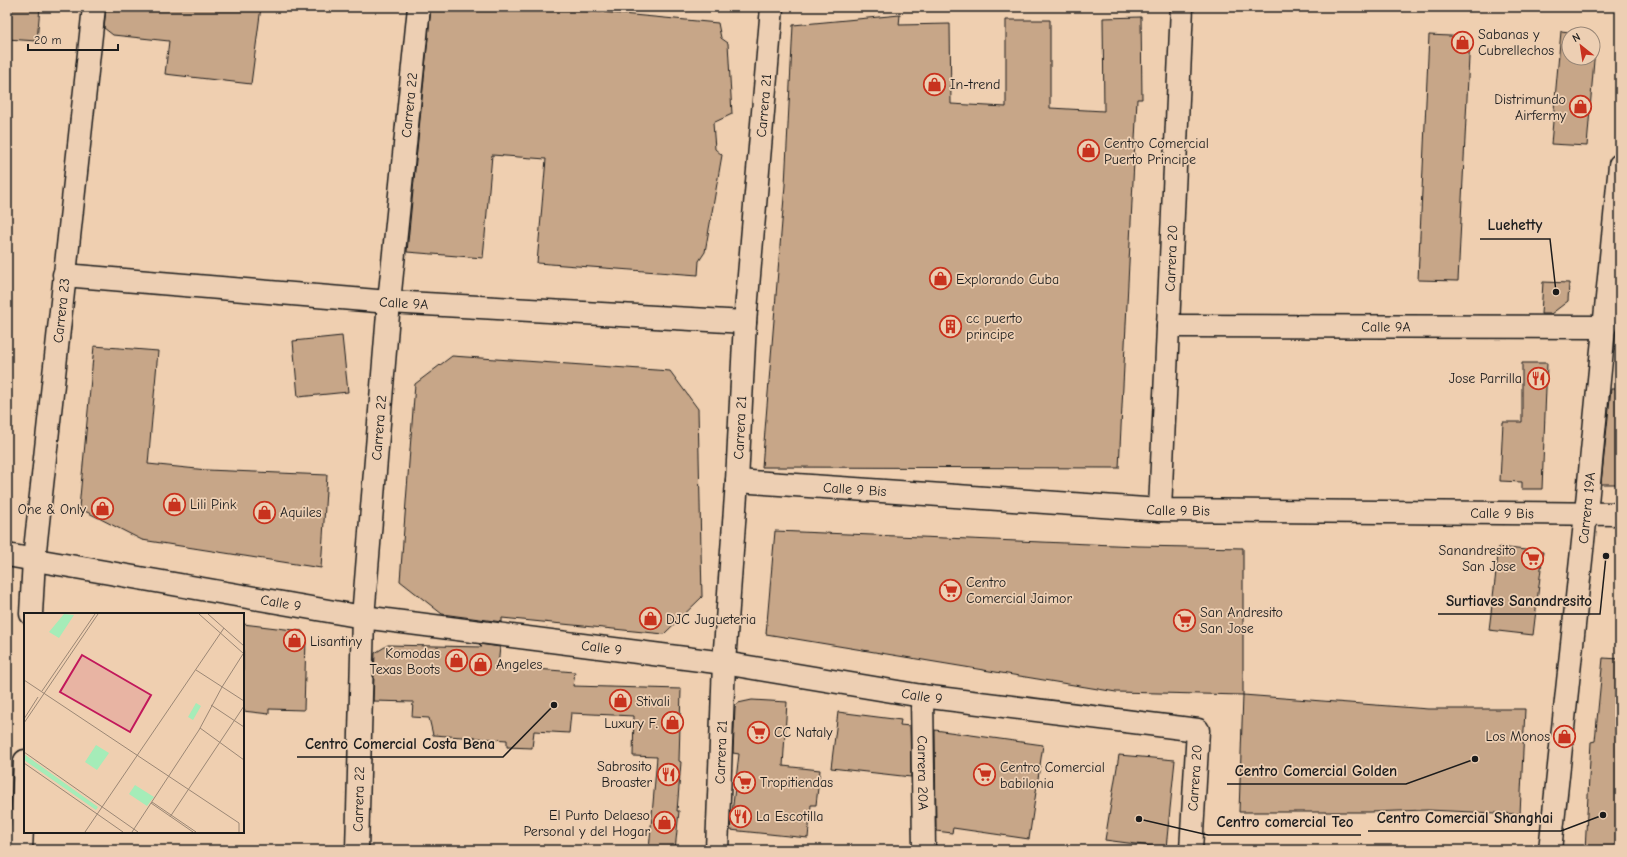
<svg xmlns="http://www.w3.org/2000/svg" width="1627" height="857" viewBox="0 0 1627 857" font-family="'Comic Neue',sans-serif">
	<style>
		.building { fill: #c7a688; stroke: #1c1c1c }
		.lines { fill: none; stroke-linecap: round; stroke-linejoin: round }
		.street-casing { stroke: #1c1c1c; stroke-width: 25 }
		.street { stroke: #edcfb3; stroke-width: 22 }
		.labels { text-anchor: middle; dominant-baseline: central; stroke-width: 3.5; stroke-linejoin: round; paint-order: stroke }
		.poi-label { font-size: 14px; fill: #1c1c1c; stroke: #edcfb3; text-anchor: start }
		.street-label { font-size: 14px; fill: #1c1c1c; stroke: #edcfb3 }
		.inset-road { fill: none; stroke: #9b8775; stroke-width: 1 }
		.view { fill: #c2185b; fill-opacity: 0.15; stroke: #c2185b; stroke-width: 2 }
		.inset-edge { fill: none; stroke: #1c1c1c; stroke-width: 2 }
		.leader { fill: none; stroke: #1c1c1c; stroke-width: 1.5 }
		.callout-dot { fill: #1c1c1c; stroke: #edcfb3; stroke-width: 1.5 }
		.callout-label { font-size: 15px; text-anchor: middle; font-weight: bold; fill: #1c1c1c; stroke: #edcfb3; stroke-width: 3.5; stroke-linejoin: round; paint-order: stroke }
	</style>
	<rect width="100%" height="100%" fill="#efcfb0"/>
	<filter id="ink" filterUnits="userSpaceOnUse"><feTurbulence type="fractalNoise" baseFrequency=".025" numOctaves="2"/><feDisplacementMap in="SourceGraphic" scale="8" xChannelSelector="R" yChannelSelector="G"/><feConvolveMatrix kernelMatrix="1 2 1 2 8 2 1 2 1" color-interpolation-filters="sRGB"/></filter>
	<g filter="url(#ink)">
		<g class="building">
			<polygon points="7,7 40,7 37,41 7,39"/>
			<polygon points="106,7 261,7 251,84 165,74 169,41 113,35 104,28"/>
			<polygon points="431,7 547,7 718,23 721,38 728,43 732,114 713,123 715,149 722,155 705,252 699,261 698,275 537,263 546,159 492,155 483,258 407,252"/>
			<polygon points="900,15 899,25 950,24 951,104 1006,107 1006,20 1050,20 1050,108 1104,111 1103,18 1141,17 1142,99 1137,99 1119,468 762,467 785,185 793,25"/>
			<polygon points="1561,31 1586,34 1569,34 1569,58 1593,58 1593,45 1595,48 1587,146 1551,144"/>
			<polygon points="1429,35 1470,37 1458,281 1418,280"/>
			<polygon points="1543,282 1569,283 1568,301 1551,314 1541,314"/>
			<polygon points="342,336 348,392 298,397 293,341"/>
			<polygon points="94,346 158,351 148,464 207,470 327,475 321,568 142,540 79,508"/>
			<polygon points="452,356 670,371 698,409 702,597 664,634 502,618 502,622 442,614 400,581 415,384"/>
			<polygon points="1522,363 1547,363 1542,489 1522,489 1522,482 1500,481 1503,422 1522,422"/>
			<polygon points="1611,389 1620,389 1620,484 1601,484"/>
			<polygon points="775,531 1138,546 1243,548 1243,695 1116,692 766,634"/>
			<polygon points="1499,547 1543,552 1533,635 1489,630"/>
			<polygon points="243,624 302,631 306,639 304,710 269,709 269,714 243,711"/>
			<polygon points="479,644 500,647 498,666 575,672 573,686 681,689 679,761 681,762 677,811 679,811 675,850 649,850 657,757 633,756 634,716 571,713 569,733 534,731 532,748 507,747 507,740 433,735 429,718 412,717 413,702 373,701 375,653 388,645 482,647"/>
			<polygon points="1603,658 1620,659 1620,850 1585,850 1591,742 1595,741"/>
			<polygon points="1243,695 1428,709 1525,709 1520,814 1427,810 1370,812 1239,812"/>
			<polygon points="752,700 787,702 783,766 820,770 816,805 811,805 808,838 730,830 739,754 733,753 735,708 738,703"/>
			<polygon points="838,712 901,720 900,725 910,726 911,777 831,768"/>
			<polygon points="935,730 1043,745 1029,839 953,828 952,833 936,831"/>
			<polygon points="1119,755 1175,760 1166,848 1105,840"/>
		</g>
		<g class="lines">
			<defs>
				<g id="street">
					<path id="s1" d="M64 275 389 302 745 322"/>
					<path id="s2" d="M1168 326 1605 327"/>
					<path id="s3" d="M737 481 1160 510 1620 514"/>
					<path id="s4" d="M1160 510 1182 7"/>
					<path id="s5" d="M7 555 363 617 724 663 922 696 1198 730 1191 850"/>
					<path id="s6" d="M31 614 34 559 94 7"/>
					<path id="s7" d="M922 696 924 850"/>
					<polyline points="21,850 25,761"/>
					<path id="s8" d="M357 850 363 617 389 302 419 7"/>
					<path id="s9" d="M717 850 724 663 737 481 745 322 772 7"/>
					<path id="s10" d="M1550 850 1586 513 1620 165"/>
				</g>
			</defs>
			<use href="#street" class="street-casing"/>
			<use href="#street" class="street"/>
		</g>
	</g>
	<defs>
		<symbol id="shop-ring" viewBox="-11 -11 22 22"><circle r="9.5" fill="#edcfb3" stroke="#c8321e" stroke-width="1.5"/><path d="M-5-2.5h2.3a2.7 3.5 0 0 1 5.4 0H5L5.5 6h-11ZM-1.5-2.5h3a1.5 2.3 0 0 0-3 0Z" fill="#c8321e"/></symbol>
		<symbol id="building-ring" viewBox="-11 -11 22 22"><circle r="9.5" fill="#edcfb3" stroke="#c8321e" stroke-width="1.5"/><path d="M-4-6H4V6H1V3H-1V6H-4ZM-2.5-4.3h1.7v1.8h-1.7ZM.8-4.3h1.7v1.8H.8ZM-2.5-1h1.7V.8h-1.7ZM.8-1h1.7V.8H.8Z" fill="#c8321e"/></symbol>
		<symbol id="restaurant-ring" viewBox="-11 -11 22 22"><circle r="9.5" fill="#edcfb3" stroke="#c8321e" stroke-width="1.5"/><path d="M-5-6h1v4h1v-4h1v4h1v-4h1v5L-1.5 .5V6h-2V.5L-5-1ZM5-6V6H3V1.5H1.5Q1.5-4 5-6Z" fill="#c8321e"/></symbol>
		<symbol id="supermarket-ring" viewBox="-11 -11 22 22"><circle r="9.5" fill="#edcfb3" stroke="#c8321e" stroke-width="1.5"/><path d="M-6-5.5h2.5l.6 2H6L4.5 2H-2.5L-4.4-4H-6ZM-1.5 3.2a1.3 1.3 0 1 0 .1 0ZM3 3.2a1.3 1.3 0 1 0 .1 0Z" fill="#c8321e"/></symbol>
	</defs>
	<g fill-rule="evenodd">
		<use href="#shop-ring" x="1450" y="30" width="25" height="25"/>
		<use href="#shop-ring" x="922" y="72" width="25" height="25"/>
		<use href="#shop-ring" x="1568" y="94" width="25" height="25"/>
		<use href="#shop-ring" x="1076" y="138" width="25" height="25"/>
		<use href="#shop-ring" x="928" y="266" width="25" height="25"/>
		<use href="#building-ring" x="938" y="314" width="25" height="25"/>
		<use href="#restaurant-ring" x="1526" y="366" width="25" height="25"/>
		<use href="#shop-ring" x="162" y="492" width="25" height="25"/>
		<use href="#shop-ring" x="90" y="496" width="25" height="25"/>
		<use href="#shop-ring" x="252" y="500" width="25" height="25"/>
		<use href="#supermarket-ring" x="1520" y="546" width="25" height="25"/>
		<use href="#supermarket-ring" x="938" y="578" width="25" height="25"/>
		<use href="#shop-ring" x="638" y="606" width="25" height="25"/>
		<use href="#supermarket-ring" x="1172" y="608" width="25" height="25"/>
		<use href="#shop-ring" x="282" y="628" width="25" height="25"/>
		<use href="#shop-ring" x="444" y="648" width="25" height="25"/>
		<use href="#shop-ring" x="468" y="652" width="25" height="25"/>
		<use href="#shop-ring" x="608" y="688" width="25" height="25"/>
		<use href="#shop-ring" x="660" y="710" width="25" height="25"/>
		<use href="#supermarket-ring" x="746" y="720" width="25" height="25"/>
		<use href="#shop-ring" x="1552" y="724" width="25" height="25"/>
		<use href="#restaurant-ring" x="656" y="762" width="25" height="25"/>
		<use href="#supermarket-ring" x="972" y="762" width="25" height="25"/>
		<use href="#supermarket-ring" x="732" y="770" width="25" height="25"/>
		<use href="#restaurant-ring" x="728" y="804" width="25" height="25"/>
		<use href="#shop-ring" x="652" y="810" width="25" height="25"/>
	</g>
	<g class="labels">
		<g class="poi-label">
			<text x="1478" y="34">Sabanas y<tspan x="1478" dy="16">Cubrellechos</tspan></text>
			<text x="950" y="84">In-trend</text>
			<text x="1566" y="99" text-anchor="end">Distrimundo<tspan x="1566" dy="16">Airfermy</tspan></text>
			<text x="1104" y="143">Centro Comercial<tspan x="1104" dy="16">Puerto Principe</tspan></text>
			<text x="956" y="279">Explorando Cuba</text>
			<text x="966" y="318">cc puerto<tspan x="966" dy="16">principe</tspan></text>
			<text x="1522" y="378" text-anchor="end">Jose Parrilla</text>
			<text x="190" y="504">Lili Pink</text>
			<text x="86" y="509" text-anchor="end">One &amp; Only</text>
			<text x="280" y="512">Aquiles</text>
			<text x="1516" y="550" text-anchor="end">Sanandresito<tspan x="1516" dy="16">San Jose</tspan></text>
			<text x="966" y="582">Centro<tspan x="966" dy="16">Comercial Jaimor</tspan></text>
			<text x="1200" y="612">San Andresito<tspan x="1200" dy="16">San Jose</tspan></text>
			<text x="666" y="619">DJC Jugueteria</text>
			<text x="310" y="641">Lisantiny</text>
			<text x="440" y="653" text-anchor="end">Komodas<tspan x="440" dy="16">Texas Boots</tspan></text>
			<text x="496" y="664">Angeles</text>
			<text x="636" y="701">Stivali</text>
			<text x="658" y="723" text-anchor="end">Luxury F.</text>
			<text x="774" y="732">CC Nataly</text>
			<text x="1550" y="736" text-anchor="end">Los Monos</text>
			<text x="652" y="766" text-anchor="end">Sabrosito<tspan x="652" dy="16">Broaster</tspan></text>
			<text x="1000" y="767">Centro Comercial<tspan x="1000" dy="16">babilonia</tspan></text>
			<text x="760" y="782">Tropitiendas</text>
			<text x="650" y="815" text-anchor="end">El Punto Delaeso<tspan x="650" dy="16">Personal y del Hogar</tspan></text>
			<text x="756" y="816">La Escotilla</text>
		</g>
		<g class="street-label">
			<text stroke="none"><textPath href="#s8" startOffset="747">Carrera 22</textPath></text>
			<text stroke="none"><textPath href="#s9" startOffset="746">Carrera 21</textPath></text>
			<text stroke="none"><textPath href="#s4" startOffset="252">Carrera 20</textPath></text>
			<text stroke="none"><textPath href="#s1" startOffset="341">Calle 9A</textPath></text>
			<text stroke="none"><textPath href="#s6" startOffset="305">Carrera 23</textPath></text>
			<text stroke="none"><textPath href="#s2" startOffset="218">Calle 9A</textPath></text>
			<text stroke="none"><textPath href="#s8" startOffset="423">Carrera 22</textPath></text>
			<text stroke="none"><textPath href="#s9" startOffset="423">Carrera 21</textPath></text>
			<text stroke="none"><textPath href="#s3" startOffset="118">Calle 9 Bis</textPath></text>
			<text stroke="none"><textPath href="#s10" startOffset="344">Carrera 19A</textPath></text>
			<text stroke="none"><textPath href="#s3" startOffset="442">Calle 9 Bis</textPath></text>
			<text stroke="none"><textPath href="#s3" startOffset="766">Calle 9 Bis</textPath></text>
			<text stroke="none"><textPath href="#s5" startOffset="278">Calle 9</textPath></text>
			<text stroke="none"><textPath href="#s5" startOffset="602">Calle 9</textPath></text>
			<text stroke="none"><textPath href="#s5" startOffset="926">Calle 9</textPath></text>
			<text stroke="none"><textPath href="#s9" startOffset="98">Carrera 21</textPath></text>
			<text stroke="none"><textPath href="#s7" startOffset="77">Carrera 20A</textPath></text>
			<text transform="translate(1195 778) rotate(-86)">Carrera 20</text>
			<text stroke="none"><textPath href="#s8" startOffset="51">Carrera 22</textPath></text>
		</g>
	</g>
	<g transform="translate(24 613)">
		<rect width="220" height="220" fill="#efcfb0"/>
		<path d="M40 1 50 2 35 25 25 19ZM172 90 177 93 169 107 164 104ZM72 132 85 140 73 157 61 149ZM0 141 74 194 72 197 0 147ZM111 172 130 184 123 193 105 181Z" fill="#a5ecb8"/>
		<path class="inset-road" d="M175 1 220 41M184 1 220 33M172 57 220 88M0 67 215 210V219M18 78 71 1M187 92 220 114M0 106 14 84M0 110 74 1M176 115 220 147M0 139 114 219M0 150 99 219M128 189 172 219M127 190 169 219M146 204 220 93M61 219 200 15M108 219 175 117 198 74 219 41"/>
		<path class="view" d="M58 42 127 82 106 119 36 79Z"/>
		<rect width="220" height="220" class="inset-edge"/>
	</g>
	<path class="leader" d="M1556 292L1550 239H1480M1606 556L1600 614H1438M554 705L503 757H297M1475 759L1406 784H1227M1603 815L1561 831H1368M1139 819L1208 835H1361"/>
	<g class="callout-dot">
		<circle cx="1556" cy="292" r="4"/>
		<circle cx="1606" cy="556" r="4"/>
		<circle cx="554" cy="705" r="4"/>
		<circle cx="1475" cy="759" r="4"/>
		<circle cx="1603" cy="815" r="4"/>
		<circle cx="1139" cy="819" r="4"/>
	</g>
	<g class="callout-label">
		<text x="1515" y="230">Luehetty</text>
		<text x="1519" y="606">Surtiaves Sanandresito</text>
		<text x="400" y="749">Centro Comercial Costa Bena</text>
		<text x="1316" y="776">Centro Comercial Golden</text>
		<text x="1465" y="823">Centro Comercial Shanghai</text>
		<text x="1285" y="827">Centro comercial Teo</text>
	</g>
	<rect width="1627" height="857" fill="none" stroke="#edcfb3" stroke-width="24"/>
	<rect x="12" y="12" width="1603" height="833" fill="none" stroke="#1c1c1c" stroke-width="1.5" filter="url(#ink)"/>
	<g transform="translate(1581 46) rotate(330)"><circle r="19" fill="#edcfb3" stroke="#998777"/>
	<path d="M0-3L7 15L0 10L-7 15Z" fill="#c8321e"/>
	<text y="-6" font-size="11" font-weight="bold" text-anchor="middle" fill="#1c1c1c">N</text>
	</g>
	<path d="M28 44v6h90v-6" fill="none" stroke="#1c1c1c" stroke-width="2"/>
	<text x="34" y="44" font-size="12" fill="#1c1c1c" stroke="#edcfb3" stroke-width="3" paint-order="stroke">20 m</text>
</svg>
